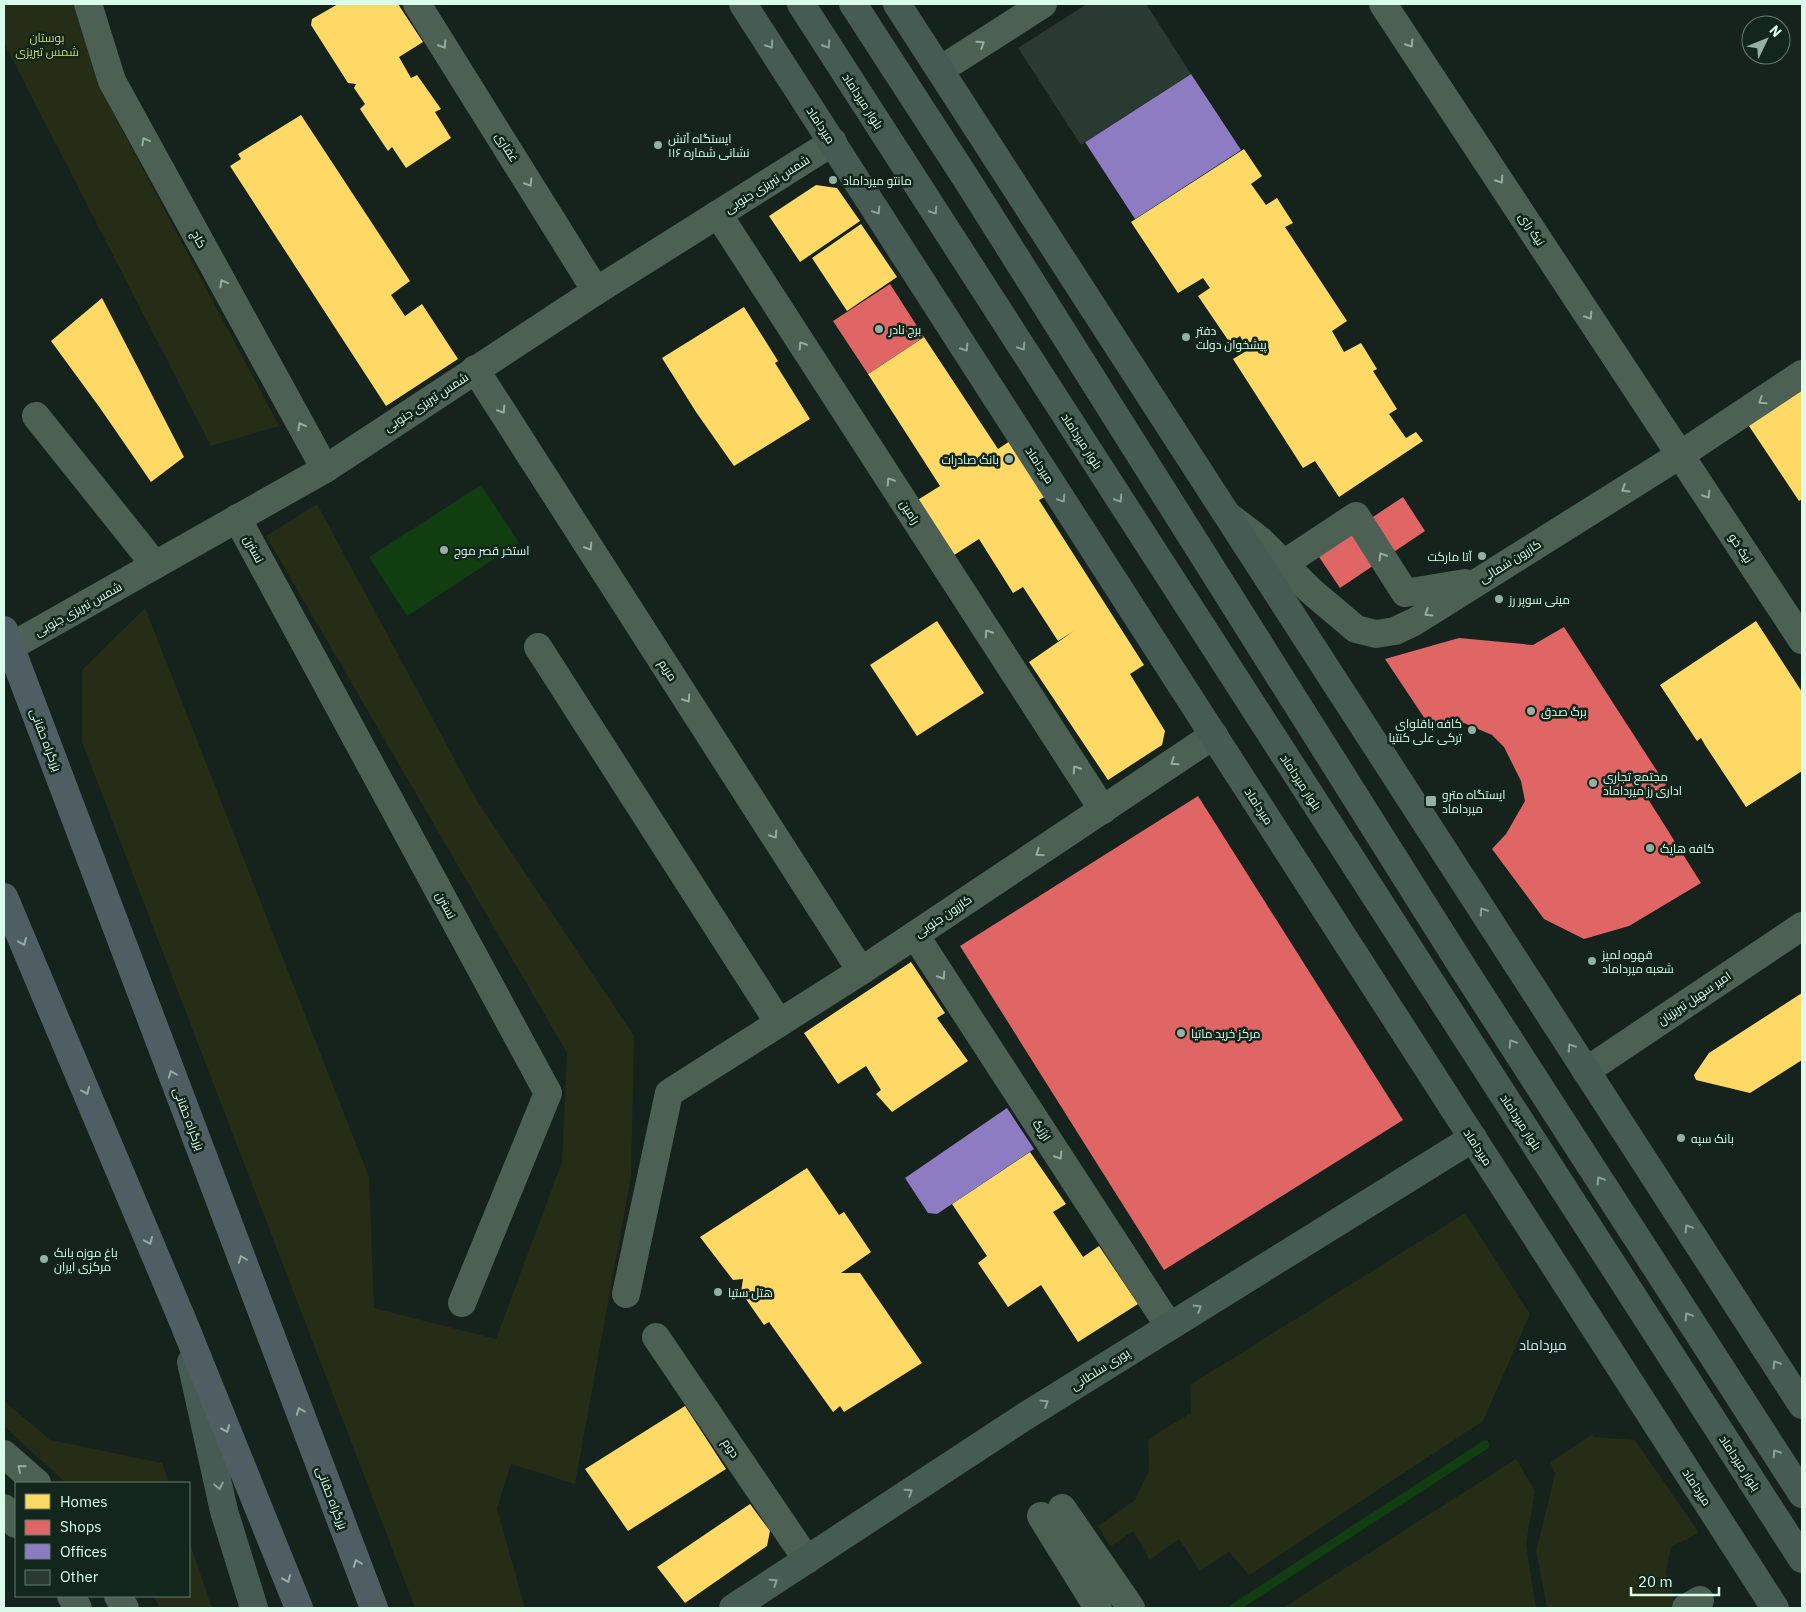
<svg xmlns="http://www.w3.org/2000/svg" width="1806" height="1612" viewBox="0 0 1806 1612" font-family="'IBM Plex Sans',Cairo,sans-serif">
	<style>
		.green { fill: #252d16 }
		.water { fill: #113e10 }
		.homes { fill: #ffd966 }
		.shops { fill: #e06666 }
		.offices { fill: #8e7cc3 }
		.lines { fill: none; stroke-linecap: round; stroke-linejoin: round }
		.stream { stroke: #113e10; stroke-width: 9 }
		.building { fill: #2b3933 }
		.minor { stroke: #4c6154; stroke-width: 28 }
		.major { stroke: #455b53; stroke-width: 28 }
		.highway { stroke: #4f5e63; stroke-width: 28 }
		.oneway { stroke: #93ae9f }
		.oneway2 { stroke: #88a397 }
		.oneway3 { stroke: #94ada6 }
		.poi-dot { fill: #95b0a2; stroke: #12261c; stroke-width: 2 }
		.labels { text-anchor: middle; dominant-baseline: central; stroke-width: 5; stroke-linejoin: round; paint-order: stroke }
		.park-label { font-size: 12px; fill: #cad56c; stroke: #12261c }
		.street-label { font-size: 12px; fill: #dafcea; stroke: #12261c }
		.poi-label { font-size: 12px; fill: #dafcea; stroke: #12261c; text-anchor: start }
		.neighbourhood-label { font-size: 14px; fill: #dce5fc; stroke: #12261c }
	</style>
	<rect width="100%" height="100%" fill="#16221c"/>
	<g class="green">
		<polygon points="4,4 73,4 101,90 279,426 211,446 4,43"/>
		<polygon points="317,504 477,801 634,1036 631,1176 575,1484 511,1464 497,1509 525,1608 415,1608 82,742 82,670 145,608 369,1177 374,1308 496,1339 562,1162 567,1053 266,536"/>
		<polygon points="1465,1213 1530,1314 1483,1421 1249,1575 1229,1552 1200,1571 1179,1539 1150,1560 1133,1531 1110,1547 1098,1526 1135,1500 1149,1470 1148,1439 1191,1413 1190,1385"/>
		<polygon points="4,1401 50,1440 162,1463 169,1483 66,1483 4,1426"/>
		<polygon points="1593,1434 1595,1437 1635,1440 1699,1533 1671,1547 1666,1573 1676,1606 1672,1608 1547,1608 1536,1551 1555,1474 1550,1462"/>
		<polygon points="1516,1459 1535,1491 1526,1544 1536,1608 1283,1608"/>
		<polygon points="189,1541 212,1608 160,1608 154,1596 189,1596"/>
	</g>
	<polygon class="water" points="481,485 519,543 407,616 369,557"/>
	<g class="homes">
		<polygon points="338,4 398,4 423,42 399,57 411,78 417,75 441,109 435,112 451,138 406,168 392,147 388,151 360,109 365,104 354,88 356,84 348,83 311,25 312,19"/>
		<polygon points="301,115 410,281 391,295 405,316 422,304 458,359 386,406 230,166 241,159 238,154"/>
		<polygon points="1244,149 1262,176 1251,184 1266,205 1277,198 1293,223 1285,227 1347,321 1332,331 1344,352 1361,343 1377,369 1373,371 1397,409 1389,414 1406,438 1416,432 1423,441 1339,497 1315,461 1303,468 1233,359 1248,350 1240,336 1230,343 1198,296 1210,288 1203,278 1178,293 1131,222"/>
		<polygon points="816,185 837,188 860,221 800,262 769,216"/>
		<polygon points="861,224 897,277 847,311 812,258"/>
		<polygon points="102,298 184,457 151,482 100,408 51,341"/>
		<polygon points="744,307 778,361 775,363 810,419 734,466 696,412 662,358"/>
		<polygon points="924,337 998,449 1013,439 1048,495 1039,500 1144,665 1130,674 1165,731 1162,745 1108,780 1029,662 1074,631 1058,641 1023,587 1013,593 979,539 951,557 916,501 940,486 868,374"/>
		<polygon points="1802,387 1802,499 1799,501 1747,423"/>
		<polygon points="937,621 984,693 917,736 870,665"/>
		<polygon points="1756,621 1802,692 1802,771 1746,807 1705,745 1701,738 1697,741 1660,685"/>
		<polygon points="911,962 945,1013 937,1018 968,1061 892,1112 876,1094 881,1090 866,1066 838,1084 804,1033"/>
		<polygon points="1802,993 1802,1060 1750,1093 1696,1080 1694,1075 1709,1053"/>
		<polygon points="1030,1152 1066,1204 1053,1212 1083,1257 1099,1246 1138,1304 1078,1342 1041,1285 1008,1307 978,1263 987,1256 952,1204"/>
		<polygon points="807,1168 839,1215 844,1212 871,1252 841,1273 860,1273 922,1363 844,1412 840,1406 833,1412 769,1322 764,1325 741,1292 743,1279 733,1280 700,1237"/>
		<polygon points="685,1406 726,1469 628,1531 585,1469"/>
		<polygon points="750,1504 770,1531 767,1546 685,1603 657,1567"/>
	</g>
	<g class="shops">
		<polygon points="890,284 924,337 868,374 833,321"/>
		<polygon points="1403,497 1425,531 1340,588 1317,554"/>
		<polygon points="1564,627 1666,785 1648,799 1701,883 1629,926 1584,939 1544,919 1492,849 1506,834 1525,801 1521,781 1504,747 1492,735 1464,723 1431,728 1385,659 1459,638 1533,645"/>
		<polygon points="1198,796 1403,1120 1164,1270 960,946"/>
	</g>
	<g class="offices">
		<polygon points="1191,74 1241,150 1135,219 1085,142"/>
		<polygon points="1007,1108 1034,1149 937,1214 928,1213 905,1178"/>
	</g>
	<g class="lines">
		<polyline class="stream" points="1234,1608 1485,1445"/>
	</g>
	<polygon class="building" points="1087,4 1146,4 1191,74 1081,145 1018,48"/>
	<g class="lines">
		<g class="minor">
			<polyline points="88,4 112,81 325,469"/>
			<polyline points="417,4 596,291"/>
			<polyline points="1383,4 1802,640"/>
			<polyline points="940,70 1043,4"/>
			<polyline points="718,214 1103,810"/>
			<polyline points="475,369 861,971"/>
			<polyline points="36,416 155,565"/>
			<polyline points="1230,517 1260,540 1311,591 1356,629 1376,634 1395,631 1414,622 1680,455 1802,374"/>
			<polyline points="237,518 548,1093 462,1303"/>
			<polyline points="1285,563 1356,516 1405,593 1465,583"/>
			<polyline points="10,647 325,469 596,291 833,142"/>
			<polyline points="538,647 779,1023"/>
			<polyline points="915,935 1169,1326"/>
			<polyline points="1586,1071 1802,926"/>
			<polyline points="626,1294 669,1093 861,971 1214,735"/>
			<polyline points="656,1337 807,1560"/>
			<polyline points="4,1454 37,1483"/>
			<polyline points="4,1508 16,1524"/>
			<polyline points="1062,1508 1131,1608"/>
			<polyline points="1041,1516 1098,1608"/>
			<polyline points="71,1596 78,1608"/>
			<polyline points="118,1596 125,1608"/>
			<polyline points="1686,1608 1700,1600"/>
		</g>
		<g class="major">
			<polyline points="743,4 1775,1608"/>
			<polyline points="801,4 1802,1559"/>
			<polyline points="853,4 969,183 1465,971 1802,1494"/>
			<polyline points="897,4 1802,1405"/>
			<polyline points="191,1362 224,1511 254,1608"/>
			<polyline points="733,1608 1024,1417 1473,1138"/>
		</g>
		<g class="highway">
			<polyline points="4,630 374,1608"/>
			<polyline points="4,897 182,1319 299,1608"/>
		</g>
	</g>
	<defs><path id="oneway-chevron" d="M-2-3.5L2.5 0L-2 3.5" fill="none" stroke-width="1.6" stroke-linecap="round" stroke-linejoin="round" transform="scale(1.25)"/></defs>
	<g class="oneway">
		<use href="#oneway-chevron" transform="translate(981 44) rotate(-33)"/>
		<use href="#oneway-chevron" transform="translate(1410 44) rotate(57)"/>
		<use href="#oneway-chevron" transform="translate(443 45) rotate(58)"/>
		<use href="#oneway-chevron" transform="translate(145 141) rotate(-119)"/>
		<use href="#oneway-chevron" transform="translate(1500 180) rotate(57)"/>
		<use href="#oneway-chevron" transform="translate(529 183) rotate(58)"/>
		<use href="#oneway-chevron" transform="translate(223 283) rotate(-119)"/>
		<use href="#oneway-chevron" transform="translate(1589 316) rotate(57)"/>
		<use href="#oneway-chevron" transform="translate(802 345) rotate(-123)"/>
		<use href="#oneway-chevron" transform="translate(1762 401) rotate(147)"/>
		<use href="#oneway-chevron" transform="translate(502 410) rotate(57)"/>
		<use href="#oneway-chevron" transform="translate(301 426) rotate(-119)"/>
		<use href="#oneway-chevron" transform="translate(890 481) rotate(-123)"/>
		<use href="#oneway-chevron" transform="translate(1625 489) rotate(148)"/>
		<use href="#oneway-chevron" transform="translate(1707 495) rotate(57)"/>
		<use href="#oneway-chevron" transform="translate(589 547) rotate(57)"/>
		<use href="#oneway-chevron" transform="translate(1382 556) rotate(-122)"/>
		<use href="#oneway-chevron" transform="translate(1428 613) rotate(148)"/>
		<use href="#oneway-chevron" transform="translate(988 633) rotate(-123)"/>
		<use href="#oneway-chevron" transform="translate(687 699) rotate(57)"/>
		<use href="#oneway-chevron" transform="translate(1174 762) rotate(146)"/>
		<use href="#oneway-chevron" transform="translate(1076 769) rotate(-123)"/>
		<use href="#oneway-chevron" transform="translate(774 835) rotate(57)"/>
		<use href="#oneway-chevron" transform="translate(1039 853) rotate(146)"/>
		<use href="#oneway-chevron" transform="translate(942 976) rotate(57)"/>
		<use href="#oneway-chevron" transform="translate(1059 1156) rotate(57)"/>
		<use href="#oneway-chevron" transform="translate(21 1468) rotate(-140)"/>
	</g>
	<g class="oneway2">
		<use href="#oneway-chevron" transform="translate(770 45) rotate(57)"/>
		<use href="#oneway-chevron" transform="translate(827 45) rotate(57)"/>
		<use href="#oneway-chevron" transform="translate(877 211) rotate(57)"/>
		<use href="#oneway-chevron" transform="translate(934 211) rotate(57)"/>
		<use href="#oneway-chevron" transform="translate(1022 347) rotate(57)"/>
		<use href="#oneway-chevron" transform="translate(965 348) rotate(57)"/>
		<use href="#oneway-chevron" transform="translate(1062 499) rotate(57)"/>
		<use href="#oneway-chevron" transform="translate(1119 499) rotate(57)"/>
		<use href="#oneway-chevron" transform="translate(1483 911) rotate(-123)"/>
		<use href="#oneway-chevron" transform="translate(1512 1043) rotate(-123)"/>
		<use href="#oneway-chevron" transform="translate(1571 1047) rotate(-123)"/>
		<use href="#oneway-chevron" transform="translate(1600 1180) rotate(-123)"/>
		<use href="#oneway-chevron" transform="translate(1688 1228) rotate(-123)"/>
		<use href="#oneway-chevron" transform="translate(1198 1308) rotate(-32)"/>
		<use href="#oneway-chevron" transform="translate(1688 1316) rotate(-123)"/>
		<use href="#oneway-chevron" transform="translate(1776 1364) rotate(-123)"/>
		<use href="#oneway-chevron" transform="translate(1045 1403) rotate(-32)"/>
		<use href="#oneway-chevron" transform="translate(1776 1453) rotate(-123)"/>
		<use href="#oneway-chevron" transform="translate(219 1486) rotate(78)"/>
		<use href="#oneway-chevron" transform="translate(909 1492) rotate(-33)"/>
		<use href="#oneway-chevron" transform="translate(774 1582) rotate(-33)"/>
	</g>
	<g class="oneway3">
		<use href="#oneway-chevron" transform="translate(23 942) rotate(67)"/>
		<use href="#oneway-chevron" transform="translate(172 1074) rotate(-111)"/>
		<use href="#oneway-chevron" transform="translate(86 1091) rotate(67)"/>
		<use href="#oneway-chevron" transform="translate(149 1241) rotate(67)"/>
		<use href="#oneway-chevron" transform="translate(242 1259) rotate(-111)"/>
		<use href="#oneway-chevron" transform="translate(300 1411) rotate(-111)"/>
		<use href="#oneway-chevron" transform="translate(226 1429) rotate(68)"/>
		<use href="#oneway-chevron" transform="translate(357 1563) rotate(-111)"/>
		<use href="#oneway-chevron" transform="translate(287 1579) rotate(68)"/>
	</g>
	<g class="poi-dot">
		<circle cx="658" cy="145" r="5"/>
		<circle cx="833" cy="180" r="5"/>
		<circle cx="879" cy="329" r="5"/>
		<circle cx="1186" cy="337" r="5"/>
		<circle cx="1009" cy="459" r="5"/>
		<circle cx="444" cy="550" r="5"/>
		<circle cx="1482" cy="556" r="5"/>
		<circle cx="1499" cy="599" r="5"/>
		<circle cx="1531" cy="711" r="5"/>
		<circle cx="1472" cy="730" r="5"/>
		<circle cx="1593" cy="783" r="5"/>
		<rect x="1425" y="795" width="12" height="12" rx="2.5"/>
		<circle cx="1650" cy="848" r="5"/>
		<circle cx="1592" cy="961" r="5"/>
		<circle cx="1181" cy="1033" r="5"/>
		<circle cx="1681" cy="1138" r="5"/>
		<circle cx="44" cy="1259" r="5"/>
		<circle cx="718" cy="1292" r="5"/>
	</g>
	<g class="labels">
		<g class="park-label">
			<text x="47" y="37">بوستان<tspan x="47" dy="14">شمس تبریزی</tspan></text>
		</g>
		<g class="street-label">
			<text transform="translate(863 101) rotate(57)">بلوار میرداماد</text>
			<text transform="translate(821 125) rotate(57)">میرداماد</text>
			<text transform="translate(507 147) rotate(58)">غفارى</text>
			<text transform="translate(767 184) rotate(-32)">شمس تبریزی جنوبی</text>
			<text transform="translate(1532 229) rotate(57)">نیک رای</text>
			<text transform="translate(199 239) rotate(61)">کاج</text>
			<text transform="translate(426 402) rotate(-33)">شمس تبریزی جنوبی</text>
			<text transform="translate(1082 441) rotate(57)">بلوار میرداماد</text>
			<text transform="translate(1040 465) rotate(57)">میرداماد</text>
			<text transform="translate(910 512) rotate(57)">رامین</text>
			<text transform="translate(1741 548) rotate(57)">نیک خو</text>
			<text transform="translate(254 549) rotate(62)">نسترن</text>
			<text transform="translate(1510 561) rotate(-32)">کازرون شمالی</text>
			<text transform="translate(78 609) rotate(-29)">شمس تبریزی جنوبی</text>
			<text transform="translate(668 670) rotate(57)">مریم</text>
			<text transform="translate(46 740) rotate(69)">بزرگراه حقانی</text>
			<text transform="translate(1301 782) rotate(57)">بلوار میرداماد</text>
			<text transform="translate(1259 806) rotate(57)">میرداماد</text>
			<text transform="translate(446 905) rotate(62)">نسترن</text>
			<text transform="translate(943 916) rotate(-34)">کازرون جنوبی</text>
			<text transform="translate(1694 998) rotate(-34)">امیر سهیل تبریزیان</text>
			<text transform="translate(189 1119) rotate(69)">بزرگراه حقانی</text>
			<text transform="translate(1521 1122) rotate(57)">بلوار میرداماد</text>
			<text transform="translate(1042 1130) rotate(57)">ارژنگ</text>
			<text transform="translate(1478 1147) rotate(57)">میرداماد</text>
			<text transform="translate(1100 1369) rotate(-32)">پوری سلطانی</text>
			<text transform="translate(731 1448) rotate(56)">دوم</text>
			<text transform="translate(1740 1463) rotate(57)">بلوار میرداماد</text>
			<text transform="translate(1697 1487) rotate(57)">میرداماد</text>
			<text transform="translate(332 1498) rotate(69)">بزرگراه حقانی</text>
		</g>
		<g class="poi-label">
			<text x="668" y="138">ایستگاه آتش<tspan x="668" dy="14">نشانی شماره ۱۱۶</tspan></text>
			<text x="843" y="180">مانتو میرداماد</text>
			<text x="889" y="329">برج نادر</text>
			<text x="1196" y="330">دفتر<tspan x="1196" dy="14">پیشخوان دولت</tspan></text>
			<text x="999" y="459" text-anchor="end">بانک صادرات</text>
			<text x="454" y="550">استخر قصر موج</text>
			<text x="1472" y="556" text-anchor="end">آتا مارکت</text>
			<text x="1509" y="599">مینی سوپر رز</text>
			<text x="1541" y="711">برگ صدق</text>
			<text x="1462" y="723" text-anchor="end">کافه باقلوای<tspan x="1462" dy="14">ترکی علی کنتیا</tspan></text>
			<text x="1603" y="776">مجتمع تجاری<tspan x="1603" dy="14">اداری رز میرداماد</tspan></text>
			<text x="1442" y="794">ایستگاه مترو<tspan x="1442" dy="14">میرداماد</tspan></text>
			<text x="1660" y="848">کافه هایک</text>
			<text x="1602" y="954">قهوه لمیز<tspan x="1602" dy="14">شعبه میرداماد</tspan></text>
			<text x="1191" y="1033">مرکز خرید ماتیا</text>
			<text x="1691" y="1138">بانک سپه</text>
			<text x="54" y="1252">باغ موزه بانک<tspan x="54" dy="14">مرکزی ایران</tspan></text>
			<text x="728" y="1292">هتل ستیا</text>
		</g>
		<g class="neighbourhood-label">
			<text x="1543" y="1345">میرداماد</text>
		</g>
	</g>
	<rect width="1806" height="1612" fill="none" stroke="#dafcea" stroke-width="10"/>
	<rect x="15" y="1482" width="175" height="115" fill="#12261c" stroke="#627c6e"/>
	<rect x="25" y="1494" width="25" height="15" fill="#ffd966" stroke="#627c6e"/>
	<text x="60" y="1507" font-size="15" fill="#dafcea">Homes</text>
	<rect x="25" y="1520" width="25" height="15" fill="#e06666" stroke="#627c6e"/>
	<text x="60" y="1532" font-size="15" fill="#dafcea">Shops</text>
	<rect x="25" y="1544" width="25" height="15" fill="#8e7cc3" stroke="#627c6e"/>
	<text x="60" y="1557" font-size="15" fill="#dafcea">Offices</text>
	<rect x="25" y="1570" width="25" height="15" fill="#2b3933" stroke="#627c6e"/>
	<text x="60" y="1582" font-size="15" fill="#dafcea">Other</text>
	<g transform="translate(1766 40) rotate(47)"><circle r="24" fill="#12261c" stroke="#627c6e"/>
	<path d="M0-4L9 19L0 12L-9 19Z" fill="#95b0a2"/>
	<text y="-8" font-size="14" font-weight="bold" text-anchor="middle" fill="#dafcea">N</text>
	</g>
	<path d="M1631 1587v8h88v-8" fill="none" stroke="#dafcea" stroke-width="2.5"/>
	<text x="1638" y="1587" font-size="15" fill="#dafcea" stroke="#12261c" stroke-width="4" paint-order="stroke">20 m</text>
</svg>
